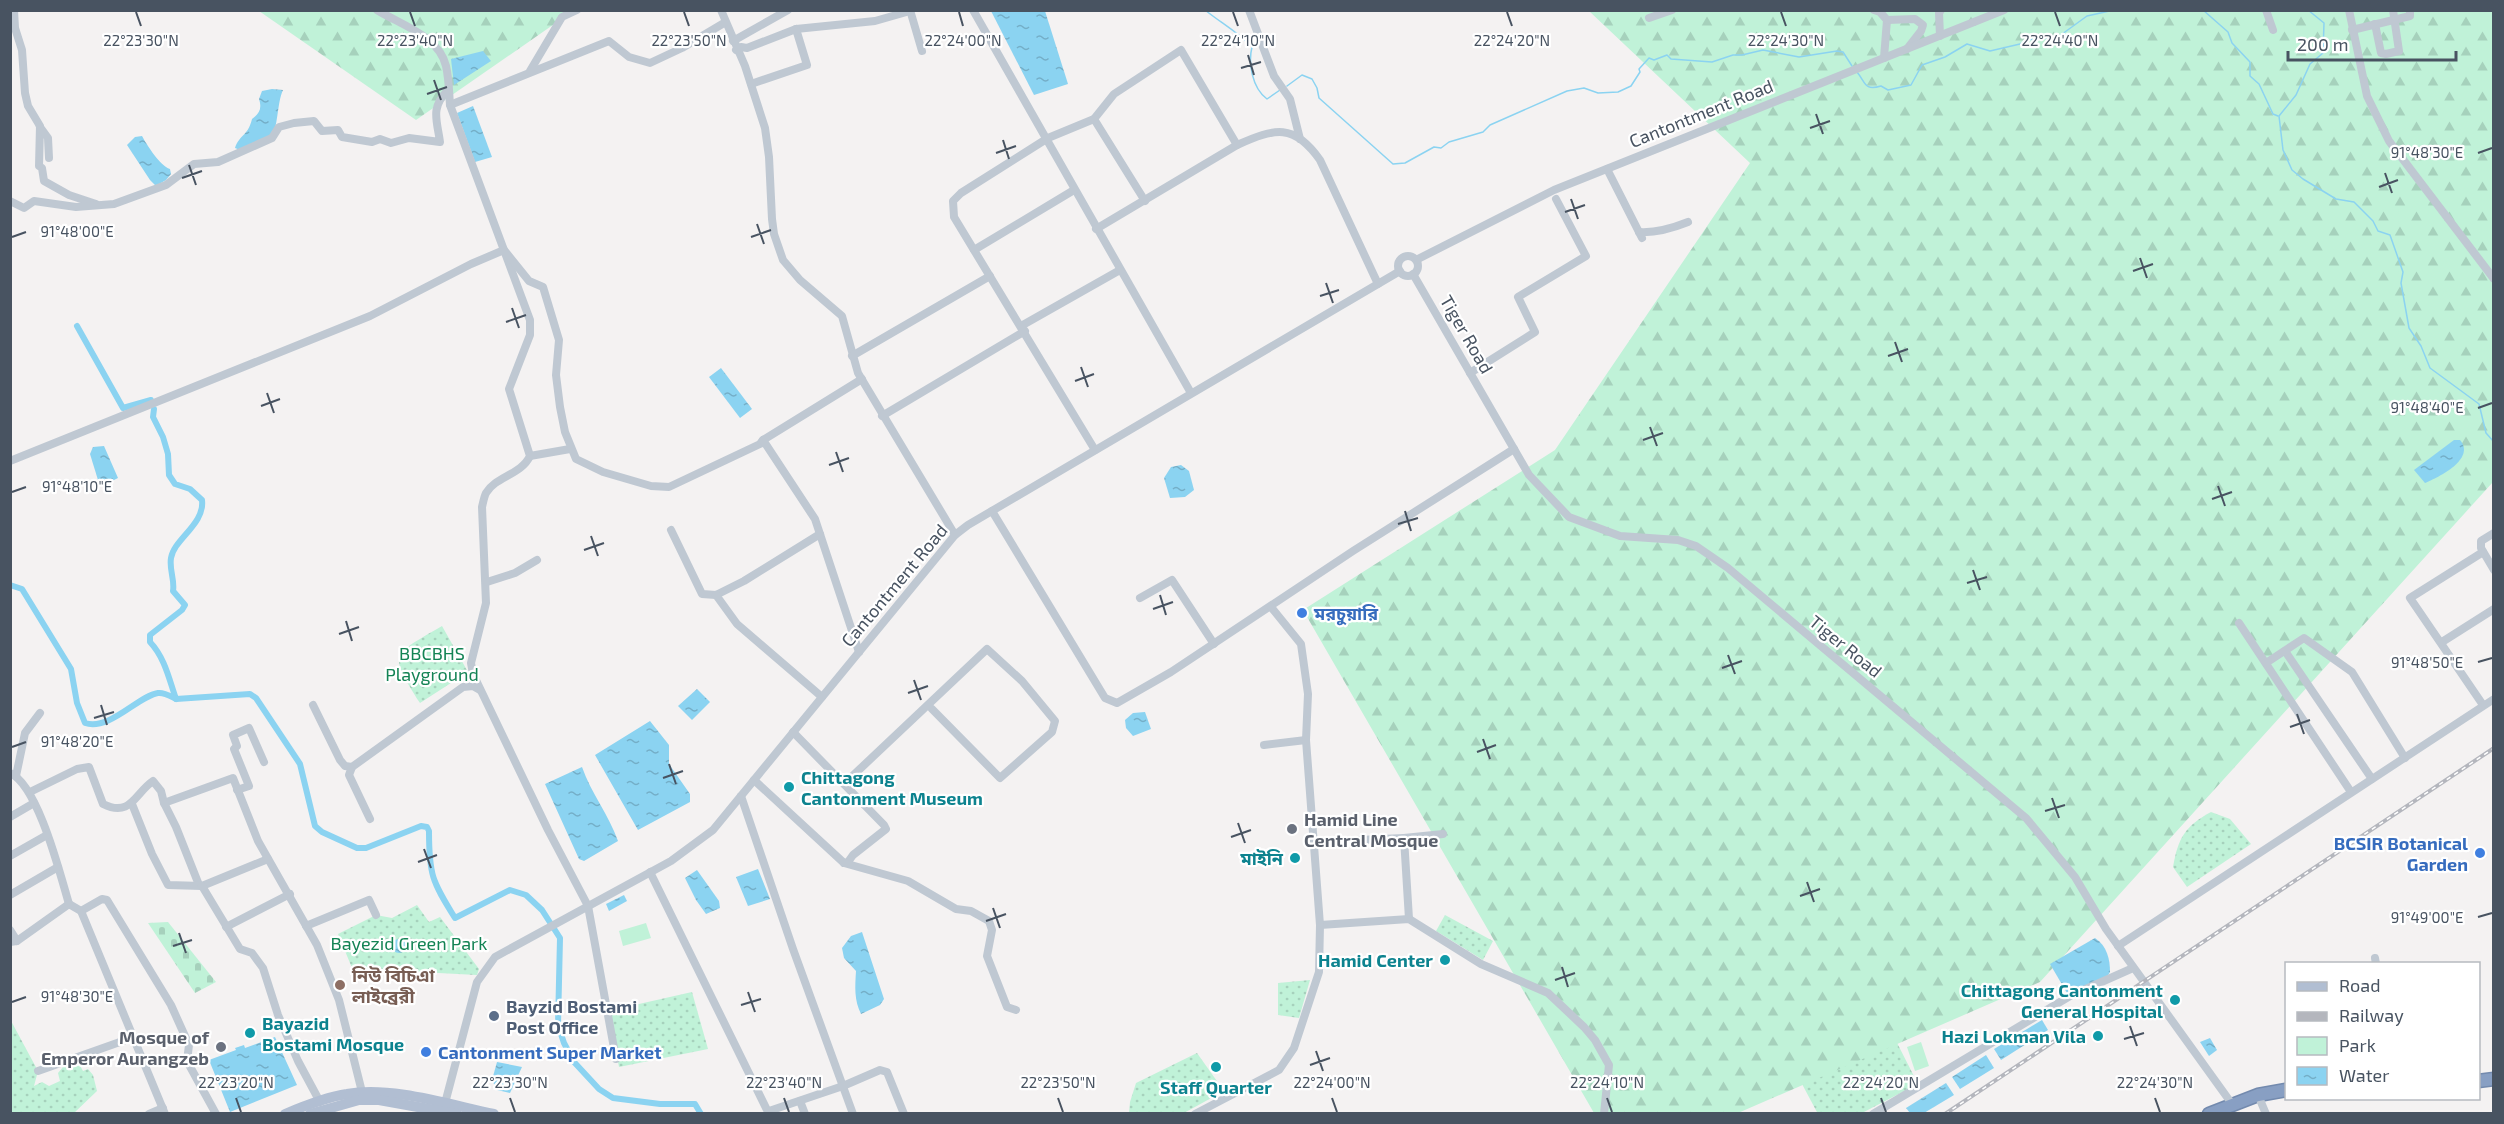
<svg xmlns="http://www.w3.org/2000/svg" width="2504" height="1124" viewBox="0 0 2504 1124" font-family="'Exo 2','Noto Sans Bengali',sans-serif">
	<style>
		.green { fill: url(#green-dots) }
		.forest { fill: url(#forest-firs) }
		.cemetery { fill: url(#cemetery-stones) }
		.pitch { fill: #c0f2d8 }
		.water { fill: url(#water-ripples) }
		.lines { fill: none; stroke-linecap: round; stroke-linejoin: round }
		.stream { stroke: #8bd3f1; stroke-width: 1.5 }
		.canal { stroke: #8bd3f1; stroke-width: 6 }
		.highway-casing { stroke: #738aae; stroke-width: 15 }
		.minor { stroke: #bfc8d2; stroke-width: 8 }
		.major { stroke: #b1bed2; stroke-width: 10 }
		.highway { stroke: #889fc3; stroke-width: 12 }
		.rail-casing { stroke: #b4b6bd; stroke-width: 4 }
		.rail { stroke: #fff; stroke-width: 1.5; stroke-dasharray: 4.5; stroke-linecap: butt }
		.ticks { fill: none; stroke: #485361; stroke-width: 2 }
		.shop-dot { fill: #3f7fe0; stroke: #fff; stroke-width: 2 }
		.culture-dot { fill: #0f9aa8; stroke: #fff; stroke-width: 2 }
		.worship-dot { fill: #6b7280; stroke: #fff; stroke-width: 2 }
		.education-dot { fill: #8d6e63; stroke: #fff; stroke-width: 2 }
		.service-dot { fill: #5c6f8a; stroke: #fff; stroke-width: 2 }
		.labels { text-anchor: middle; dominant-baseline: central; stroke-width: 4.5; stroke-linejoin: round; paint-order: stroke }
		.street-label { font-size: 18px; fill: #485361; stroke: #fff }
		.shop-label { font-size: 18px; font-weight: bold; fill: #366cbe; stroke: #fff; text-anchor: start }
		.park-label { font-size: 18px; fill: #138354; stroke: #fff }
		.culture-label { font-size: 18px; font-weight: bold; fill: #0d838f; stroke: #fff; text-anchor: end }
		.worship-label { font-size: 18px; font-weight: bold; fill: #5b616d; stroke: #fff; text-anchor: start }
		.education-label { font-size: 18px; font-weight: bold; fill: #785e54; stroke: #fff; text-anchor: start }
		.service-label { font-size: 18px; font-weight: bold; fill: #4e5e75; stroke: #fff; text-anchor: start }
		.ticks-label { font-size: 15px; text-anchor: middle; fill: #485361; stroke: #fff; stroke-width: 4.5; stroke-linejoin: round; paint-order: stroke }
	</style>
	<defs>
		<pattern id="green-dots" width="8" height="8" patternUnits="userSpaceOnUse" patternTransform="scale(1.5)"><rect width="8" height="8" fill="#c0f2d8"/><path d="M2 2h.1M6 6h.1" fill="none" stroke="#a6d1bc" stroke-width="1.8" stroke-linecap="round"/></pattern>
		<pattern id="forest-firs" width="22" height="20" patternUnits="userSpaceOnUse" patternTransform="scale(1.5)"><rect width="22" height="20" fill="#c0f2d8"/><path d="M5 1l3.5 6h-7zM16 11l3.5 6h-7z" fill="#a6d1bc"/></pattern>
		<pattern id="cemetery-stones" width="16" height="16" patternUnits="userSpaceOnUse" patternTransform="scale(1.5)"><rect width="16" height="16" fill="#c0f2d8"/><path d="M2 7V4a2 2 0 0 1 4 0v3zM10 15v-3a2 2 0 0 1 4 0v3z" fill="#a6d1bc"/></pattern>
		<pattern id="water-ripples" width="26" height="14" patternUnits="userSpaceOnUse" patternTransform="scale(1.5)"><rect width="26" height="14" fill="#8bd3f1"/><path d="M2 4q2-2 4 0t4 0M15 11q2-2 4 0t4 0" fill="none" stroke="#74aec7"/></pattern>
	</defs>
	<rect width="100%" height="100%" fill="#f4f2f2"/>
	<g class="green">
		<path d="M442 626 468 672 420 703C388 652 391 656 442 626Z"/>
		<path d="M2211 812 2230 819 2251 844 2187 887 2173 867C2178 838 2185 826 2211 812Z"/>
		<polygon points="417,905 429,922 440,917 479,969 477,975 380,970 357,980 338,934 376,915 392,918"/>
		<polygon points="1445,915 1493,941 1483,960 1436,931"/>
		<polygon points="1310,980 1299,1018 1278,1015 1278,983"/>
		<polygon points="692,992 708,1049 619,1067 608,1011"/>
		<polygon points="10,1019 38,1071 34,1086 42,1082 49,1086 60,1081 58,1073 63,1067 78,1062 83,1071 88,1069 93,1075 97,1091 74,1113 11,1113"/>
		<polygon points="1894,1037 1918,1084 1862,1113 1818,1114 1802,1084"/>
		<polygon points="1197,1053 1224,1091 1184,1113 1129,1113 1130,1102 1136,1083"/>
	</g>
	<g class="forest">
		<polygon points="259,11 573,11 416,120"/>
		<polygon points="1589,11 2493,11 2493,482 2040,982 1738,1113 1594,1113 1303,610 1555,450 1750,163"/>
	</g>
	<polygon class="cemetery" points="168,922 216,982 195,993 148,923"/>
	<g class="pitch">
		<polygon points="646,923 651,938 623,946 619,931"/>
		<polygon points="1921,1042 1929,1066 1915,1071 1907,1047"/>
	</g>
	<g class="water">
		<polygon points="991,11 1045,11 1068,84 1034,95"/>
		<polygon points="483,51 491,61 454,85 451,59"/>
		<path d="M272 89 283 90C277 102 278 131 271 136 264 142 249 146 240 150L235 148C239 135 248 136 252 119 260 113 262 108 259 99L262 91Z"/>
		<polygon points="473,106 492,157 475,162 457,113"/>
		<path d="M142 136C147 145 160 166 170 169L171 174 166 180 156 186 150 180 127 145 135 137Z"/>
		<polygon points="721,368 752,409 740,418 709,377"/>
		<path d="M2454 440H2460C2476 459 2439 477 2425 483L2414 470Z"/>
		<polygon points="104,446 118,478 106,484 98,480 90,454 93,447"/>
		<polygon points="1181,465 1189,471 1194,490 1185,497 1170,498 1164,478 1171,467"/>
		<polygon points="697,689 710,702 692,720 678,706"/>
		<polygon points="1145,712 1151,729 1133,736 1126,728 1125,720 1133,713"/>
		<polygon points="650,721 669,745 669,764 690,794 690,802 638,830 595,755"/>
		<path d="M582 767C591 793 609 815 618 841L584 861 579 859 545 784Z"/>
		<polygon points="758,869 770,899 748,906 736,877"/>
		<polygon points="697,870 719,901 720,908 706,914 696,900 685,878"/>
		<polygon points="624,895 627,901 609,911 606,904"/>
		<path d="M862 932 884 999 880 1005 861 1014C854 1000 855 987 856 971L844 958 842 948 851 936Z"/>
		<path d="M2095 938C2107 946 2110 959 2110 972L2107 977 2067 993 2050 964Z"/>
		<circle cx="399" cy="946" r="7"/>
		<polygon points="2042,1020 2048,1030 2001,1060 1994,1049"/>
		<polygon points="275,1037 297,1085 230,1112 209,1060 236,1050 235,1048 244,1045 245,1048"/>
		<polygon points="2210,1038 2217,1050 2209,1056 2200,1042"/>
		<polygon points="1986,1055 1994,1068 1960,1089 1952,1077"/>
		<polygon points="497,1062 522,1067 510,1093 497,1090 492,1080"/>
		<polygon points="1946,1083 1954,1095 1924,1113 1910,1113 1906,1108"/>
	</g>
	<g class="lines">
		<g class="stream">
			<path d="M1205 10C1221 23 1238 32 1252 47 1248 63 1252 88 1267 99L1280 90"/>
			<polyline points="2203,10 2228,32 2232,43 2250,62 2250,76 2259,84 2273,114 2278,116"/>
			<polyline points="2308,10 2324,23 2323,53 2310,64 2296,95 2279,116 2283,150 2292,170 2303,179 2336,199 2354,202 2373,221 2378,231 2390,235 2403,272 2401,283 2409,328 2421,346 2430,368 2479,404 2486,433 2494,442"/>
			<path d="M1857 72C1866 83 1864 91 1881 86L1888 90 1911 85 1922 65 1945 57 1967 44 1990 51 2020 44 2026 40 2058 37 2087 16 2114 10"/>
			<polyline points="1287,86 1302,75 1312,79 1317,88 1319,98 1393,164 1405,163 1434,147 1441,148 1449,142 1483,132 1490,125 1567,91 1584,88 1598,93 1618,92 1631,86 1640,72 1639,69 1649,58 1654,60 1667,55 1671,59 1712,62 1733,55 1742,55 1763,50 1799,57 1837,51 1843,52 1852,66"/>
		</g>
		<g class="canal">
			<polyline points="77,326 123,408 151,400"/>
			<path d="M154 409 153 417 163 437 168 454 169 475 175 484 190 489 202 500C205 524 174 539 171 558 169 570 175 580 173 591L185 605 182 610 150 635V642C165 658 169 679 176 699L250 694 256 698 300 764 315 826 322 832 357 848H366L421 826 427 827 429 831C429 875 432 881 455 918L510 890 526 895 542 910 560 938 558 1025 564 1043 574 1062 599 1089 613 1098 660 1104H695L701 1114"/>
			<path d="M10 585 22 589 71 669 77 703 85 723C110 731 138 696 158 693 164 692 170 696 176 699"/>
		</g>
		<defs>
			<g id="highway">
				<polyline points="2478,1081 2494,1079"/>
				<polyline points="2209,1114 2258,1095 2286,1090"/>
			</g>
		</defs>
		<use href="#highway" class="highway-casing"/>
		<g class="minor">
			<polyline points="14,10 15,28 22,50 25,93 28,106 40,126 39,166 42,168 44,181 69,195 96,204"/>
			<path d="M377 10C401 25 439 36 446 66 449 79 449 92 450 105L530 320V335L509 389 530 456C521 475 496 476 486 493 484 497 483 503 482 507L486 603 471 663 473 674 548 830 588 906 616 1059"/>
			<polyline points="721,10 745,66 765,128 769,157 772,219 774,234 783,260 800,280 842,316 858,373 955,535"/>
			<polyline points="910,10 922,51"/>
			<polyline points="973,10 1191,393"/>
			<polyline points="1249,10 1274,76 1290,99 1300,139"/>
			<polyline points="1874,10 1880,12 1887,20 1884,58"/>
			<polyline points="2266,10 2273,30"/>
			<polyline points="2349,10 2367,96 2389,141 2494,279"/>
			<polyline points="1649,18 1672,10"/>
			<polyline points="1887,20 1915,19 1923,25 1921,31 1907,49"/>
			<polyline points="2375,24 2381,53 2386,54 2399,51 2393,10"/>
			<polyline points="796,29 875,21 910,11"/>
			<polyline points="2352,30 2410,16 2410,10"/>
			<polyline points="1940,36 1939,13 1941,10"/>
			<polyline points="733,41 788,10"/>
			<polyline points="736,50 741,47 747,48 796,29 807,65 751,84"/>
			<polyline points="530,71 562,17 577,10"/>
			<polyline points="450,105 609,41 629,57 650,63 682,48 724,23"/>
			<polyline points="1094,119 1145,201"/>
			<polyline points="40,127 48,138 49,158"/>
			<polyline points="1607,169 1642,238"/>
			<path d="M10 201 24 208 34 201 76 207 114 204 166 185 194 164 218 162 272 138 279 127 294 123 314 121 322 131 338 130 342 137 372 142 380 139 391 143 409 138 440 142C437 120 430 108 448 90"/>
			<path d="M1096 229 1237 145C1275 128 1294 123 1320 160L1378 284"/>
			<path d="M1639 232C1655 233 1673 228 1688 222"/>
			<polyline points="974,250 1074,190"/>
			<circle cx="1408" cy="266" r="10"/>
			<polyline points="1416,260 1554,190 2004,10"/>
			<polyline points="1413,274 1529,475 1569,517 1620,536 1678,540 1696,546 1728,568 2026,818 2075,877 2106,929 2232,1104"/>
			<polyline points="1021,326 1120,270"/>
			<polyline points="852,356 990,276"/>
			<polyline points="1470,373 1535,332 1518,297 1586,256 1556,199"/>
			<polyline points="882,416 1025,331"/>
			<polyline points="1095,450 954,217 953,201 961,193 1048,138 1094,119 1114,94 1181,50 1237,145"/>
			<polyline points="530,456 570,449"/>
			<polyline points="10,461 370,316 471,264 504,250 529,281 543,287 559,340 556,375 560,407 565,432 576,459 603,472 651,486 669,487 760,444 763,440"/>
			<polyline points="992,511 1105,698 1117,703 1171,672 1353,551 1514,449"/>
			<polyline points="671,530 702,594 716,595 744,581 820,534"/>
			<polyline points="2494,533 2481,541 2481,548 2494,570"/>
			<polyline points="2483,552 2410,598 2483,705"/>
			<polyline points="487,582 515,573 537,560"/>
			<polyline points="716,595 737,624 822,697"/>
			<polyline points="1140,598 1172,580 1214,644"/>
			<polyline points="2239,623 2351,792"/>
			<polyline points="2442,642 2494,609"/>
			<polyline points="2285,651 2372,779"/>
			<polyline points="859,652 815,519 763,440 862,379"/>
			<polyline points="2266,663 2304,638 2352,672 2405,758"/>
			<polyline points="313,705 340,760 345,766 352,767"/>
			<polyline points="793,732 884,825 886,829 853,855 848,862 844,863"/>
			<polyline points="1264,745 1306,740"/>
			<path d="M10 773C38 785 60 874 69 904"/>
			<polyline points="16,776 25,733 40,713"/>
			<polyline points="754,780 844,863 908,881 956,909 971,911 989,921 992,930 987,956 1007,1007 1016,1010"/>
			<polyline points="844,784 987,649 1022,681 1055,721 1052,732 1000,778 932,709"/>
			<polyline points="237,790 249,786 234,749 237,746 233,735 249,728 264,762"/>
			<path d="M30 792 77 769 89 767 103 804C131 818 135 793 153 781L161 791 164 803 233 778 258 841 317 945 339 1000 362 1092"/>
			<polyline points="741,796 793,949 853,1114"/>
			<polyline points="164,803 176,827 199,885"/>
			<polyline points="132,804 152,854 168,885 202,886 268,859"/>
			<polyline points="10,817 34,803"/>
			<polyline points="370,819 349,775 352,767 463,687 473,686 480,690"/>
			<polyline points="1404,838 1443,834"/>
			<polyline points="1312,842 1404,838 1409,919"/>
			<polyline points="10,856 47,835"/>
			<polyline points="650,872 769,1114"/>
			<polyline points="202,886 240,949 252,953 263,968 278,1015 298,1061 320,1102"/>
			<polyline points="10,895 58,867"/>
			<polyline points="81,911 102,899 107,900 171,1005 189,1045 187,1061 216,1114"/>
			<polyline points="1320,925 1409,919 1481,964 1548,993 1584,1027 1595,1040 1609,1065 1604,1114"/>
			<polyline points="306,926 369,900 376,915"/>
			<polyline points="226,927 290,894"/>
			<polyline points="10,930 17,941"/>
			<polyline points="10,942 17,941 69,904 81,911 165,1114"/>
			<polyline points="2118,946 2494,699"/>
			<polyline points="2375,958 2376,964"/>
			<polyline points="38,1071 134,1037"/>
			<polyline points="2258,1095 2266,1114"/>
			<polyline points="800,1101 805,1114"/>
			<polyline points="444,1107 477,982 495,957 671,861 713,830 955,535 968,525 1400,271"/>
			<polyline points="769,1111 843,1086 880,1070 887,1072 904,1114"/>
			<polyline points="149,1114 163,1108"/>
			<polyline points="1195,1114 1279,1070 1294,1048 1319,972 1320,925 1306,740 1308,694 1301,644 1271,607"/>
			<polyline points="1873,1114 2070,996 2133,968"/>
		</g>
		<g class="major">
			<path d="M285 1114C304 1106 326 1097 347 1094 392 1086 450 1105 494 1114"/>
			<polyline points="310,1114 359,1100 379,1100 457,1114"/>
		</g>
		<use href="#highway" class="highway"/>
		<defs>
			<polyline id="rail" points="1945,1114 2494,748"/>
		</defs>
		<use href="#rail" class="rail-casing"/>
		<use href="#rail" class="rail"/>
	</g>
	<path class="ticks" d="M136 12 141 26M410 12 415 26M684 12 689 26M959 12 963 26M1233 12 1238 26M1507 12 1512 26M1781 12 1786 26M2055 12 2060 26M1248 55 1254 75M1241 68 1261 62M434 80 441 100M427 94 447 87M1816 114 1823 134M1810 128 1830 121M1003 140 1009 159M996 153 1016 146M2478 153 2492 148M189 165 196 185M2385 173 2392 193M182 178 202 171M2379 187 2398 180M1571 199 1578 219M1565 212 1585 205M757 224 764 244M12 237 26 232M751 237 771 230M2140 258 2147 278M2133 271 2153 264M1326 283 1333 303M1320 296 1339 290M512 308 519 328M506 322 526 315M1895 342 1902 362M1888 356 1908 349M1081 367 1088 387M1075 381 1094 374M267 393 274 413M261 406 280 399M2478 408 2492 403M1650 427 1657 446M1643 440 1663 433M836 452 843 472M829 465 849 458M2218 486 2225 506M12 492 26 487M2212 499 2232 492M1405 511 1411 531M1398 524 1418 518M591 536 598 556M584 550 604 543M1973 570 1980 590M1967 583 1987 577M1160 595 1166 615M1153 609 1173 602M346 621 352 641M339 634 359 627M1728 655 1735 674M2478 662 2492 658M1722 668 1742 661M914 680 921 700M908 693 928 686M101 705 107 725M2297 714 2304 734M94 718 114 712M2290 727 2310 720M1483 739 1490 759M12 747 26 742M1477 752 1496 745M669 764 676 784M663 778 683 771M2052 798 2059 818M2045 811 2065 805M1238 823 1245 843M1231 837 1251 830M424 849 431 868M418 862 437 855M1807 882 1814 902M1800 896 1820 889M993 908 1000 928M2478 917 2492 913M986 921 1006 914M179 933 186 953M173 946 192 940M1562 967 1568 987M1555 980 1575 973M748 992 755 1012M12 1002 26 997M741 1005 761 999M2130 1026 2137 1046M2124 1039 2144 1033M1316 1051 1323 1071M1310 1065 1330 1058M236 1098 241 1112M510 1098 515 1112M784 1098 789 1112M1058 1098 1063 1112M1332 1098 1337 1112M1607 1098 1612 1112M1881 1098 1886 1112M2155 1098 2160 1112"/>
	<g class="shop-dot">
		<circle cx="1302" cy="613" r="6"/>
		<circle cx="2480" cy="853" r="6"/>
		<circle cx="426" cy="1052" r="6"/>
	</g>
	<g class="culture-dot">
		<circle cx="789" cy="787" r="6"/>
		<circle cx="1295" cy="858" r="6"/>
		<circle cx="1445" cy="960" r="6"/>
		<circle cx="2175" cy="1000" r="6"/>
		<circle cx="250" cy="1033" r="6"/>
		<circle cx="2098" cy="1036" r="6"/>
		<circle cx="1216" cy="1067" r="6"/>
	</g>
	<g class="worship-dot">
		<circle cx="1292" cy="829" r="6"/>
		<circle cx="221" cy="1047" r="6"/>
	</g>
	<circle class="education-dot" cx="340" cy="985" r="6"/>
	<circle class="service-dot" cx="494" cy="1016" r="6"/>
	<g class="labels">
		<g class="street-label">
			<text transform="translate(1701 113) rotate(-22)">Cantontment Road</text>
			<text transform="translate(1467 334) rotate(60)">Tiger Road</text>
			<text transform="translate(894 585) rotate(-50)">Cantontment Road</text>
			<text transform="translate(1846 646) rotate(39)">Tiger Road</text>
		</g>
		<g class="shop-label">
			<text x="1314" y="613">মরচুয়ারি</text>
			<text x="2468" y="843" text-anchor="end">BCSIR Botanical<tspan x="2468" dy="21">Garden</tspan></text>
			<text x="438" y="1052">Cantonment Super Market</text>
		</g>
		<g class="park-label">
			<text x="432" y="653">BBCBHS<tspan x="432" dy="21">Playground</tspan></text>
			<text x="409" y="943">Bayezid Green Park</text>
		</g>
		<g class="culture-label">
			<text x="801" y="777" text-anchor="start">Chittagong<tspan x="801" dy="21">Cantonment Museum</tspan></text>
			<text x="1283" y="858">মাইনি</text>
			<text x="1433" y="960">Hamid Center</text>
			<text x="2163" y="990">Chittagong Cantonment<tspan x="2163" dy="21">General Hospital</tspan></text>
			<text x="262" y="1023" text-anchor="start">Bayazid<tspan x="262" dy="21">Bostami Mosque</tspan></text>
			<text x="2086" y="1036">Hazi Lokman Vila</text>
			<text x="1216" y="1087" text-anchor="middle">Staff Quarter</text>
		</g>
		<g class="worship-label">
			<text x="1304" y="819">Hamid Line<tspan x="1304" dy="21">Central Mosque</tspan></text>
			<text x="209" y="1037" text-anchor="end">Mosque of<tspan x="209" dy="21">Emperor Aurangzeb</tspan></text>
		</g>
		<g class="education-label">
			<text x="352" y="975">নিউ বিচিএা<tspan x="352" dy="21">লাইব্রেরী</tspan></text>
		</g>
		<g class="service-label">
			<text x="506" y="1006">Bayzid Bostami<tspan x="506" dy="21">Post Office</tspan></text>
		</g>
	</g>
	<g class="ticks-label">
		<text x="141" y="46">22°23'30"N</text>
		<text x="415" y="46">22°23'40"N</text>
		<text x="689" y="46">22°23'50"N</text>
		<text x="963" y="46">22°24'00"N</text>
		<text x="1238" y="46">22°24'10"N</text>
		<text x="1512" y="46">22°24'20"N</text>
		<text x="1786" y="46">22°24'30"N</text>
		<text x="2060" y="46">22°24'40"N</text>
		<text x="2427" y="158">91°48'30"E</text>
		<text x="77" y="237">91°48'00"E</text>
		<text x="2427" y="413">91°48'40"E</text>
		<text x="77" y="492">91°48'10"E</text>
		<text x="2427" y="668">91°48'50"E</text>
		<text x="77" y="747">91°48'20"E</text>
		<text x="2427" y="923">91°49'00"E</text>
		<text x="77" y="1002">91°48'30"E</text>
		<text x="236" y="1088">22°23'20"N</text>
		<text x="510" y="1088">22°23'30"N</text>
		<text x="784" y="1088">22°23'40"N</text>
		<text x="1058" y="1088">22°23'50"N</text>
		<text x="1332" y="1088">22°24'00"N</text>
		<text x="1607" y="1088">22°24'10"N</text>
		<text x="1881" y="1088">22°24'20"N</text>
		<text x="2155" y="1088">22°24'30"N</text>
	</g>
	<rect width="2504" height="1124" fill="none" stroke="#485361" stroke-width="24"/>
	<rect x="2285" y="962" width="195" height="138" fill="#ffffff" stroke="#b6bac0" stroke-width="1.5"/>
	<rect x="2297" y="982" width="30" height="9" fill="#b1bed2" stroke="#b6bac0" stroke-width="1.5"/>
	<text x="2339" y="992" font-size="18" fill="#485361">Road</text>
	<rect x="2297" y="1012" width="30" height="9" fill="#b4b6bd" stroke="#b6bac0" stroke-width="1.5"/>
	<text x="2339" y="1022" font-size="18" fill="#485361">Railway</text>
	<rect x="2297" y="1037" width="30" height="18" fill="#c0f2d8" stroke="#b6bac0" stroke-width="1.5"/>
	<text x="2339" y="1052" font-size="18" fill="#485361">Park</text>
	<rect x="2297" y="1067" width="30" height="18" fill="url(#water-ripples)" stroke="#b6bac0" stroke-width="1.5"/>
	<text x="2339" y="1082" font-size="18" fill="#485361">Water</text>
	<path d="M2288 51v9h168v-9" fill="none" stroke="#485361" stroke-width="3"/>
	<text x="2297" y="51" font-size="18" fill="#485361" stroke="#ffffff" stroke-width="4.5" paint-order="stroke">200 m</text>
</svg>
